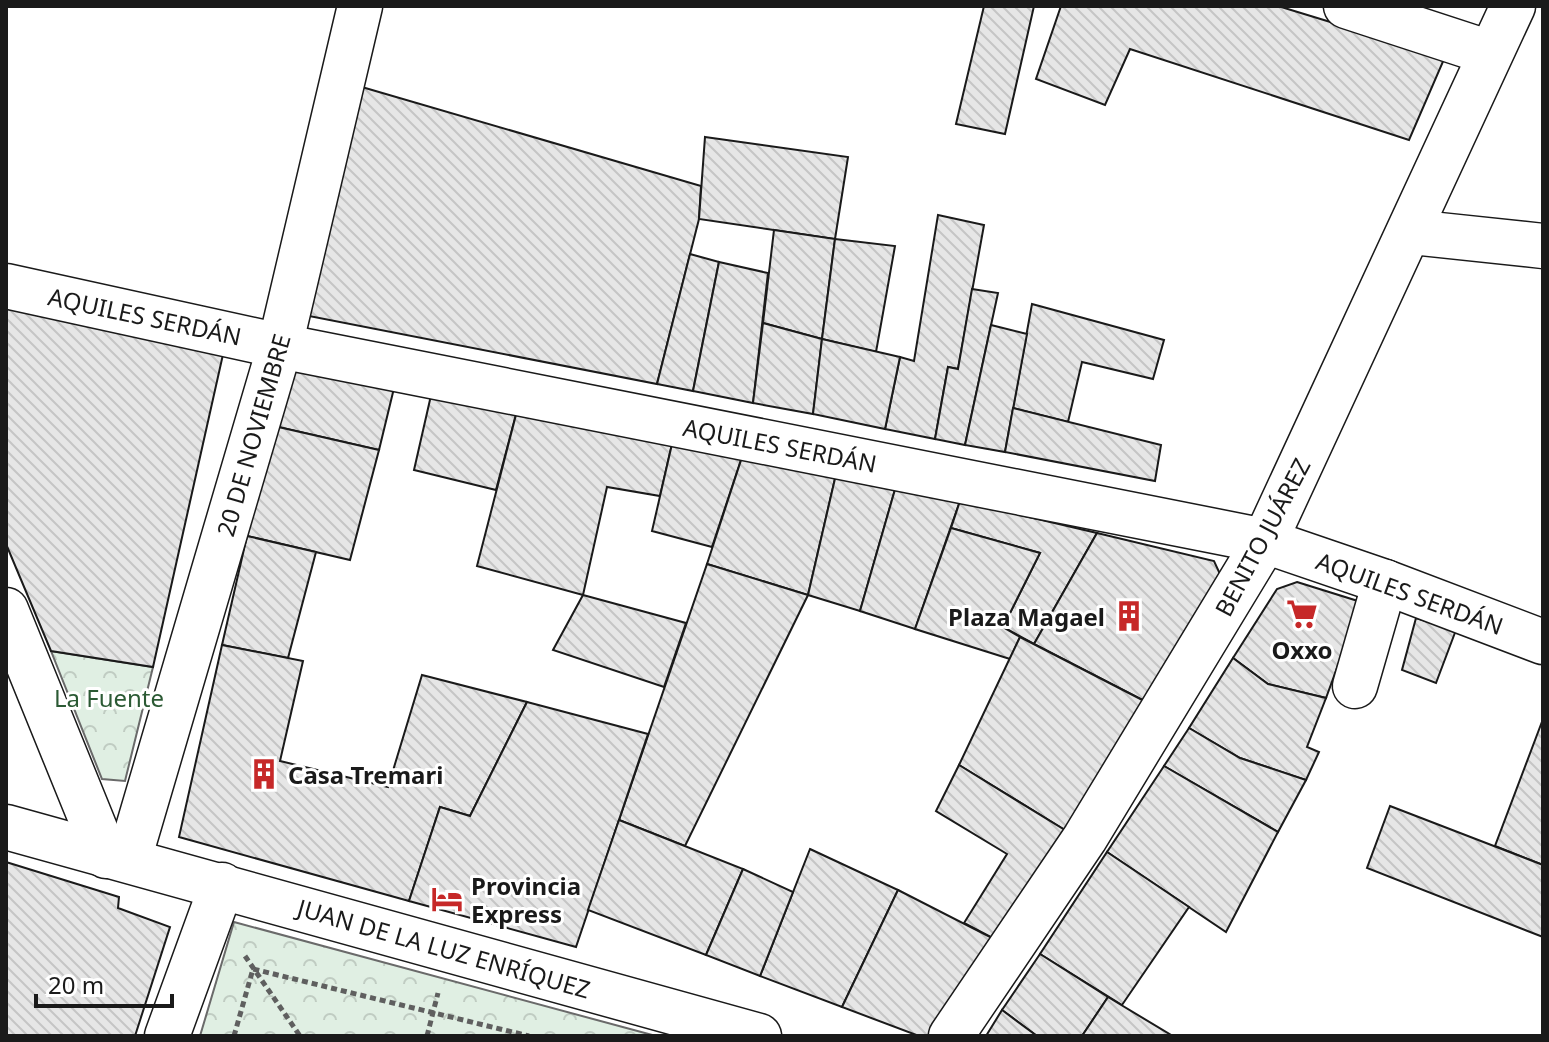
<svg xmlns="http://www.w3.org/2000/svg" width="1549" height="1042" viewBox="0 0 1549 1042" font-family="'Noto Sans',sans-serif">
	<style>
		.forest { fill: url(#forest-crowns); stroke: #6a6a6a; stroke-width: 2 }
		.building { fill: url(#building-back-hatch); stroke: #1a1a1a; stroke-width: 2 }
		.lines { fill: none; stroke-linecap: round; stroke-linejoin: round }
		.minor-casing { stroke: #1a1a1a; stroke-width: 47 }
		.path { stroke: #5f5f5f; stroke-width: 5; stroke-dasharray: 6 4; stroke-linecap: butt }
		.minor { stroke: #fff; stroke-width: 44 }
		.labels { text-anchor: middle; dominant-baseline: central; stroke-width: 6; stroke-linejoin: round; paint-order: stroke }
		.street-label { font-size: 24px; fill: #1a1a1a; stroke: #fff }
		.poi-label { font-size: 24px; font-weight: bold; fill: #1a1a1a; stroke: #fff; text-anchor: start }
		.park-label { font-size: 24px; fill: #2b5a34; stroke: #fff }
	</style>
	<defs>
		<pattern id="forest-crowns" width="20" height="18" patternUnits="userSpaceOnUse" patternTransform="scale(2)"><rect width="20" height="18" fill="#e0efe3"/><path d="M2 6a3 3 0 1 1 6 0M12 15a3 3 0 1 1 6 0" fill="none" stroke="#c0ccc2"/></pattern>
		<pattern id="building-back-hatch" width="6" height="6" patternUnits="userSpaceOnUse" patternTransform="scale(2)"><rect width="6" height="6" fill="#e6e6e6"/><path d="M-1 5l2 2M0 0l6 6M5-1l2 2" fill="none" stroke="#c5c5c5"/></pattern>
	</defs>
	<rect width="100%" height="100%" fill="#fff"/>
	<g class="forest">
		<polygon points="51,651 153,667 125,781 102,779"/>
		<polygon points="234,922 656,1036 200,1036"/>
	</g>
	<g class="building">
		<polygon points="984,6 1034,6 1005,134 956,124"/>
		<polygon points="1061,6 1278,6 1445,57 1409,140 1130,49 1105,105 1036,79"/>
		<polygon points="355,85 701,186 699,219 657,384 309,316"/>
		<polygon points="705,137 848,157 835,239 699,219"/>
		<polygon points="938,215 984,225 958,369 948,367 935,439 885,429 900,357 914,361"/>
		<polygon points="774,230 835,239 822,339 763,323"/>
		<polygon points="835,239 895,246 876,352 822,339"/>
		<polygon points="690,254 719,262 693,391 657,384"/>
		<polygon points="719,262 768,273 753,403 693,391"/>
		<polygon points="972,289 998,293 965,445 935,439 948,367 958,369"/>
		<polygon points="6,294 226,341 153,667 51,651 6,544"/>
		<polygon points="1032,304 1164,340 1153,379 1082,362 1068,422 1013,408"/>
		<polygon points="763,323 822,339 813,414 753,403"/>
		<polygon points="991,325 1027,334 1005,452 965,445"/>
		<polygon points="822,339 900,357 885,429 813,414"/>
		<polygon points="288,365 395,384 379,450 274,426"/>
		<polygon points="432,391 518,407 496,490 414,470"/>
		<polygon points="518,407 675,431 660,496 607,487 583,595 477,566"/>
		<polygon points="1013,408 1161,445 1155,481 1005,452"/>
		<polygon points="274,426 379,450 350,560 247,536"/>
		<polygon points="675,431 745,448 712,547 652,531"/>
		<polygon points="745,448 837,470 808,595 707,564"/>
		<polygon points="837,470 896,486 860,611 808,595"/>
		<polygon points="896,486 960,501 915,629 860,611"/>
		<polygon points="960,501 1097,533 1034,644 1003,627 1040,553 951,528"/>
		<polygon points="951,528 1040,553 1003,627 1020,637 1010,659 915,629"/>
		<polygon points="1097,533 1214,561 1226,587 1154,706 1034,644"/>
		<polygon points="247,536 316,552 288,658 222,645"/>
		<polygon points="707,564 808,595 685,846 619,820"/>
		<polygon points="1297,582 1361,602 1326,698 1268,684 1233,658 1277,589"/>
		<polygon points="583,595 686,623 664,687 553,650"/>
		<polygon points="1416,618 1456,630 1436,683 1402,670"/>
		<polygon points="1020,637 1154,706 1073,835 959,765"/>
		<polygon points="222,645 303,661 280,761 388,787 422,675 527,702 470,816 440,807 409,901 179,837"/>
		<polygon points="1233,658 1268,684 1326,698 1307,747 1319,752 1306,780 1240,758 1189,728"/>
		<polygon points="527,702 648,734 576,947 409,901 440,807 470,816"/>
		<polygon points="1543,719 1543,865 1495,846"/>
		<polygon points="1189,728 1240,758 1306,780 1278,832 1164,766"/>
		<polygon points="959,765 1073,835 1002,943 964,923 1007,854 936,811"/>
		<polygon points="1164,766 1278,832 1226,932 1107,852"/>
		<polygon points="1390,806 1543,865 1543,937 1367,868"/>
		<polygon points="619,820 743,869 706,955 588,910"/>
		<polygon points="810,849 898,890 842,1007 760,976"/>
		<polygon points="1107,852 1189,907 1122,1005 1040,954"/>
		<polygon points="6,862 119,897 118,908 170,927 135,1036 6,1036"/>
		<polygon points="743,869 793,892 760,976 706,955"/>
		<polygon points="898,890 1002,943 934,1036 919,1036 842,1007"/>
		<polygon points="1040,954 1108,997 1082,1036 1037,1036 1002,1010"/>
		<polygon points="1108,997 1171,1035 1170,1036 1082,1036"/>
		<polygon points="1002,1010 1037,1036 986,1036"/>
	</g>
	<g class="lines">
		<defs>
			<g id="minor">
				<polyline points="1346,6 1490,53"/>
				<polyline points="1411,232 1543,246"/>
				<polyline points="6,286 280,346 1265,541 1385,582 1543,642"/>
				<polyline points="6,610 106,856"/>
				<polyline points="1355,686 1385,582"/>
				<polyline points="6,827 759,1036"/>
				<polyline points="129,859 280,346 360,6"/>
				<polyline points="167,1036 222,885"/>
				<polyline points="951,1036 1085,838 1265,541 1513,6"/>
			</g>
		</defs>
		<use href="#minor" class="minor-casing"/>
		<g class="path">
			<polyline points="245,956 300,1036"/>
			<polyline points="234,1036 253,969 529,1036"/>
			<polyline points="427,1036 438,993"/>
		</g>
		<use href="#minor" class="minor"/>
	</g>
	<defs>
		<symbol id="supermarket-bare" viewBox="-9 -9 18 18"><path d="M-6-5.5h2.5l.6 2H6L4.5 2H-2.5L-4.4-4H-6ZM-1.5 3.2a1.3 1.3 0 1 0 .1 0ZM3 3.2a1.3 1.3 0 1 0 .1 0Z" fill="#c62828" stroke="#fff" stroke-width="2.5" paint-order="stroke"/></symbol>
		<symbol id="building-bare" viewBox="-9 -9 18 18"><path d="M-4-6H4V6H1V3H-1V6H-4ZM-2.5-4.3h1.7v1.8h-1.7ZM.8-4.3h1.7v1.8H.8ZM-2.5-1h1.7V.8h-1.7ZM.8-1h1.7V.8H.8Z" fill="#c62828" stroke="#fff" stroke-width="2.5" paint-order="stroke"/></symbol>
		<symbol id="hotel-bare" viewBox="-9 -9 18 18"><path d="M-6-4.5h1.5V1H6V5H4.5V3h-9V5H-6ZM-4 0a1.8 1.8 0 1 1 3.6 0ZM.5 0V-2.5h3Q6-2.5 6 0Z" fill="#c62828" stroke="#fff" stroke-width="2.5" paint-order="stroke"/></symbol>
	</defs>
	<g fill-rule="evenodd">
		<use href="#supermarket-bare" x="1280" y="592" width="44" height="44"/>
		<use href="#building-bare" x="1107" y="594" width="44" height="44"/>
		<use href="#building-bare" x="242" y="752" width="44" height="44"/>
		<use href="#hotel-bare" x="425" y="877" width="44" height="44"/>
	</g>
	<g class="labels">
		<g class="street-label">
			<text transform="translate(145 316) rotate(12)">AQUILES SERDÁN</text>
			<text transform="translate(253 435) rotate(-74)">20 DE NOVIEMBRE</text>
			<text transform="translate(780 445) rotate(11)">AQUILES SERDÁN</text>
			<text transform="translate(1262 537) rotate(-62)">BENITO JUÁREZ</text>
			<text transform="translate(1410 593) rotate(20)">AQUILES SERDÁN</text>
			<text transform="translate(444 948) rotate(16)">JUAN DE LA LUZ ENRÍQUEZ</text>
		</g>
		<g class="poi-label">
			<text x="1105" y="616" text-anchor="end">Plaza Magael</text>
			<text x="1302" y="649" text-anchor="middle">Oxxo</text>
			<text x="288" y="774">Casa Tremari</text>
			<text x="471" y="885">Provincia<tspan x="471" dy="28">Express</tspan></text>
		</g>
		<g class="park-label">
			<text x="109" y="697">La Fuente</text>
		</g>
	</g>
	<rect width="1549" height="1042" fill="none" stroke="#1a1a1a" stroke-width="16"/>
	<path d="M36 994v12h136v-12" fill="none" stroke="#1a1a1a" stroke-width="4"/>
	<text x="48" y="994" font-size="24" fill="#1a1a1a" stroke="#ffffff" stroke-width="6" paint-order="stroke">20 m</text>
</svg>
